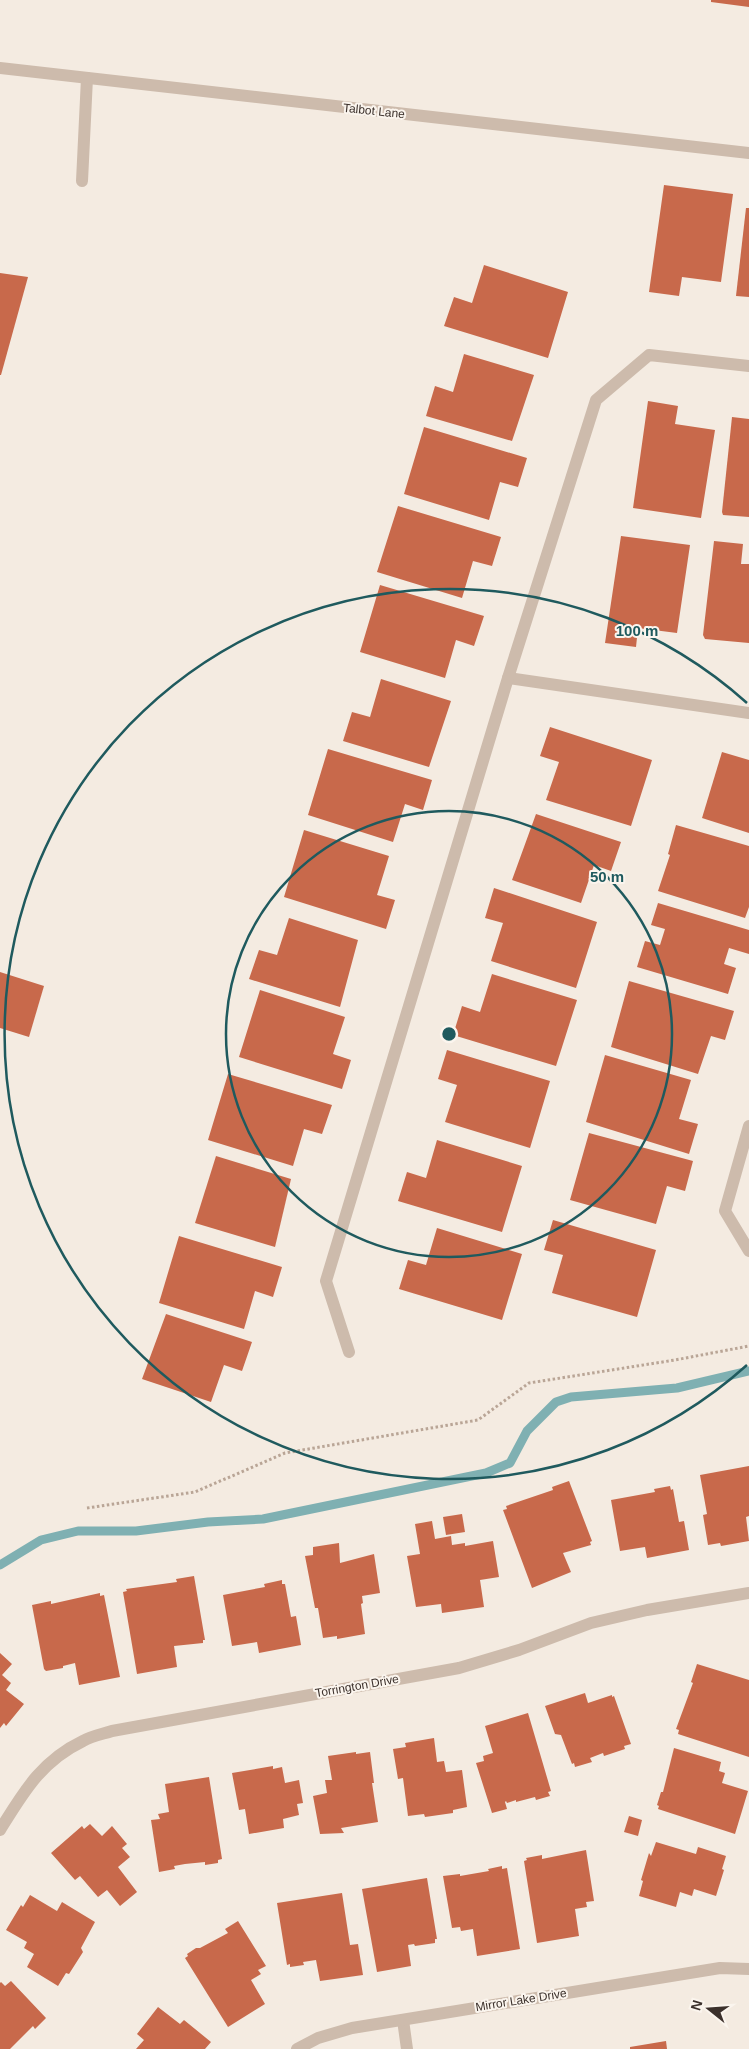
<svg xmlns="http://www.w3.org/2000/svg" width="749" height="2049" viewBox="0 0 749 2049" font-family="Arial,sans-serif">
	<style>
		.lines { fill: none; stroke-linecap: round; stroke-linejoin: round }
		.stream { stroke: #7fb0b2; stroke-width: 9 }
		.building { fill: #c8694b }
		.path { stroke: #b9a596; stroke-width: 3; stroke-dasharray: 2.5 2.5; stroke-linecap: butt }
		.minor { stroke: #cdbbac; stroke-width: 12 }
		.ring { fill: none; stroke: #1f5a5e; stroke-width: 2.5 }
		.labels { text-anchor: middle; dominant-baseline: central; stroke-width: 4; stroke-linejoin: round; paint-order: stroke }
		.street-label { font-size: 12px; fill: #3b302b; stroke: #fbf5ee }
		.centre { fill: #1f5a5e; stroke: #fbf5ee; stroke-width: 2.5 }
		.ring-label { font-size: 15px; text-anchor: middle; font-weight: bold; fill: #1f5a5e; stroke: #fbf5ee; stroke-width: 4; stroke-linejoin: round; paint-order: stroke }
	</style>
	<rect width="100%" height="100%" fill="#f4ebe1"/>
	<g class="lines">
		<polyline class="stream" points="0,1565 41,1540 78,1531 136,1531 208,1522 263,1519 486,1473 510,1463 527,1431 556,1402 571,1397 677,1388 749,1371"/>
	</g>
	<g class="building">
		<polygon points="711,0 749,0 749,7 711,2"/>
		<polygon points="664,185 733,194 721,282 682,277 679,296 649,292"/>
		<polygon points="746,208 749,208 749,297 736,296"/>
		<polygon points="484,265 568,292 548,358 444,326 454,297 472,303"/>
		<polygon points="0,273 28,277 1,375 0,375"/>
		<polygon points="464,354 534,375 512,441 426,416 435,386 453,392"/>
		<polygon points="648,401 678,406 675,424 715,430 701,518 633,508"/>
		<polygon points="732,417 749,419 749,517 723,515 722,512"/>
		<polygon points="424,427 527,458 518,487 500,482 489,520 404,494"/>
		<polygon points="398,506 501,537 492,566 473,561 462,598 377,572"/>
		<polygon points="621,536 690,545 677,633 638,628 636,647 605,643"/>
		<polygon points="714,541 743,544 741,564 749,564 749,643 705,639 703,635"/>
		<polygon points="380,585 484,616 474,646 456,640 445,678 360,652"/>
		<polygon points="381,679 451,701 429,767 343,741 352,712 370,717"/>
		<polygon points="550,727 652,760 631,826 546,800 559,762 540,756"/>
		<polygon points="328,749 432,780 423,810 405,804 393,842 308,815"/>
		<polygon points="722,752 749,760 749,833 702,818"/>
		<polygon points="536,814 621,842 611,871 594,865 581,903 512,880"/>
		<polygon points="676,825 749,846 749,907 745,918 658,891 670,855 668,854"/>
		<polygon points="304,830 389,856 377,895 395,900 386,929 284,897"/>
		<polygon points="494,888 597,922 576,988 491,961 503,923 485,918"/>
		<polygon points="658,903 749,930 749,954 729,948 724,964 736,968 728,994 637,967 645,941 660,945 665,929 651,925"/>
		<polygon points="289,918 358,940 340,1007 249,979 259,950 277,955"/>
		<polygon points="0,972 44,986 29,1037 0,1028"/>
		<polygon points="492,974 577,1000 556,1066 453,1035 462,1006 480,1012"/>
		<polygon points="629,981 734,1011 725,1040 711,1036 698,1074 611,1047"/>
		<polygon points="260,990 345,1017 333,1054 351,1060 342,1089 239,1057"/>
		<polygon points="447,1050 550,1081 530,1148 445,1122 457,1085 438,1079"/>
		<polygon points="605,1055 691,1080 679,1119 698,1124 689,1154 586,1122"/>
		<polygon points="228,1074 332,1105 322,1134 304,1129 293,1166 208,1140"/>
		<polygon points="589,1133 693,1161 685,1191 667,1186 656,1224 570,1200"/>
		<polygon points="437,1140 522,1166 502,1232 398,1201 407,1172 426,1178"/>
		<polygon points="216,1156 291,1179 275,1247 195,1223"/>
		<polygon points="553,1220 656,1250 637,1317 552,1293 563,1255 544,1250"/>
		<polygon points="437,1228 522,1254 502,1320 399,1289 408,1260 426,1265"/>
		<polygon points="179,1236 282,1267 273,1297 255,1291 244,1329 159,1303"/>
		<polygon points="166,1314 252,1342 242,1371 224,1365 211,1402 142,1379"/>
		<polygon points="749,1466 749,1516 746,1517 749,1541 721,1546 720,1543 708,1545 703,1515 707,1514 700,1475"/>
		<polygon points="569,1481 592,1541 590,1542 591,1545 563,1553 571,1572 532,1588 503,1510 507,1509 506,1506 553,1490 552,1487"/>
		<polygon points="670,1486 671,1490 673,1489 679,1522 684,1521 689,1550 647,1558 645,1547 620,1551 611,1500 655,1492 654,1489"/>
		<polygon points="462,1514 465,1532 446,1535 443,1517"/>
		<polygon points="432,1521 435,1539 451,1536 452,1545 465,1543 465,1546 493,1541 499,1577 480,1580 484,1607 442,1613 441,1604 416,1607 407,1556 420,1554 415,1524"/>
		<polygon points="339,1543 340,1563 374,1554 380,1593 362,1596 363,1603 361,1604 365,1634 337,1639 337,1636 323,1638 318,1608 315,1608 305,1556 313,1555 313,1547"/>
		<polygon points="194,1576 205,1640 203,1640 203,1643 174,1646 177,1667 137,1674 123,1592 127,1591 126,1589 177,1582 176,1579"/>
		<polygon points="282,1580 282,1584 285,1584 291,1617 296,1616 301,1645 259,1653 257,1642 232,1646 223,1595 265,1587 264,1584"/>
		<polygon points="100,1593 100,1596 104,1595 120,1677 79,1685 75,1663 63,1666 63,1668 46,1671 44,1669 32,1605 51,1601 51,1604"/>
		<polygon points="0,1653 12,1664 2,1675 11,1683 6,1690 24,1704 6,1726 4,1723 0,1728"/>
		<polygon points="697,1664 749,1680 749,1757 678,1734 679,1730 676,1729 693,1683 691,1682"/>
		<polygon points="585,1693 588,1703 612,1695 612,1697 614,1696 631,1744 624,1746 625,1749 604,1756 603,1753 590,1758 592,1762 575,1767 574,1763 572,1764 561,1735 555,1734 545,1706"/>
		<polygon points="528,1713 551,1791 548,1792 550,1796 536,1800 535,1797 516,1802 516,1800 507,1803 506,1801 505,1802 507,1809 492,1813 476,1763 484,1761 483,1756 493,1753 485,1726"/>
		<polygon points="434,1738 437,1762 444,1761 446,1772 462,1770 467,1807 453,1810 453,1813 425,1817 424,1814 408,1816 403,1778 398,1779 393,1749 406,1747 405,1743"/>
		<polygon points="674,1748 721,1762 719,1771 725,1773 722,1783 748,1791 735,1834 658,1809 659,1806 657,1805 661,1792 663,1792"/>
		<polygon points="356,1752 356,1754 370,1752 374,1783 372,1783 378,1822 341,1828 344,1833 320,1834 313,1796 327,1793 325,1780 332,1780 328,1756"/>
		<polygon points="273,1766 273,1769 282,1767 285,1783 299,1780 303,1803 297,1804 299,1815 283,1819 284,1828 249,1834 245,1809 239,1810 232,1773"/>
		<polygon points="209,1777 222,1859 218,1860 218,1863 205,1865 205,1862 185,1864 174,1866 175,1869 159,1872 151,1820 160,1819 158,1814 169,1812 165,1784"/>
		<polygon points="629,1816 642,1820 638,1836 624,1832"/>
		<polygon points="90,1824 102,1836 112,1826 127,1844 122,1848 130,1857 118,1867 137,1892 120,1906 107,1890 98,1897 80,1876 75,1880 51,1853 82,1826 84,1829"/>
		<polygon points="656,1842 696,1854 698,1847 726,1856 722,1869 724,1870 716,1896 694,1889 692,1896 680,1892 676,1907 639,1896 643,1881 641,1880 649,1853 651,1856"/>
		<polygon points="586,1850 594,1901 586,1902 587,1907 575,1909 579,1936 537,1943 524,1861 527,1860 526,1858 542,1855 542,1859"/>
		<polygon points="502,1866 502,1869 507,1868 520,1949 477,1956 473,1929 461,1931 460,1927 452,1928 443,1876 460,1874 460,1876 489,1871 488,1869"/>
		<polygon points="427,1878 437,1939 435,1939 435,1943 415,1946 414,1944 408,1945 411,1966 377,1972 362,1889"/>
		<polygon points="342,1893 350,1945 358,1944 363,1975 320,1981 316,1960 303,1962 304,1965 290,1967 290,1964 287,1965 277,1903"/>
		<polygon points="30,1895 57,1911 62,1902 95,1922 81,1948 83,1952 69,1974 66,1973 58,1986 27,1967 34,1954 24,1948 27,1942 6,1930 21,1905 23,1907"/>
		<polygon points="238,1921 266,1966 258,1970 261,1974 251,1980 265,2004 228,2027 185,1958 188,1956 187,1954 196,1948 200,1948 228,1933 225,1929"/>
		<polygon points="11,1981 46,2018 35,2029 33,2026 10,2049 0,2049 0,1983 1,1982 5,1986"/>
		<polygon points="158,2007 180,2024 184,2020 211,2042 205,2049 136,2049 144,2040 137,2034"/>
		<polygon points="666,2041 667,2049 630,2049 630,2047"/>
	</g>
	<g class="lines">
		<polyline class="path" points="87,1508 195,1492 285,1453 478,1420 529,1383 675,1360 749,1346"/>
		<g class="minor">
			<polyline points="0,68 749,153"/>
			<polyline points="82,181 87,78"/>
			<polyline points="508,678 749,713"/>
			<polyline points="749,1126 725,1211 749,1251"/>
			<polyline points="349,1352 326,1281 508,678 596,400 649,355 749,366"/>
			<path d="M0 1830C23 1793 41 1761 83 1741 92 1736 103 1734 112 1731L459 1668 519 1650 591 1623 647 1610 749 1593"/>
			<polyline points="403,2020 407,2049"/>
			<polyline points="297,2049 318,2038 352,2028 720,1968 749,1969"/>
		</g>
	</g>
	<g class="ring">
		<circle cx="449" cy="1034" r="223"/>
		<path d="M747 1365A445 445 0 1 1 747 703"/>
	</g>
	<g class="labels">
		<g class="street-label">
			<text transform="translate(374 111) rotate(6)">Talbot Lane</text>
			<text transform="translate(357 1686) rotate(-10)">Torrington Drive</text>
			<text transform="translate(521 2000) rotate(-9)">Mirror Lake Drive</text>
		</g>
	</g>
	<circle cx="449" cy="1034" r="8" class="centre"/>
	<g class="ring-label">
		<text x="637" y="636">100 m</text>
		<text x="607" y="882">50 m</text>
	</g>
	<g transform="translate(709 2009) rotate(287)" stroke="#fbf5ee" stroke-width="4" paint-order="stroke">
	<path d="M0-4L9 19L0 12L-9 19Z" fill="#3b302b"/>
	<text y="-8" font-size="14" font-weight="bold" text-anchor="middle" fill="#3b302b">N</text>
	</g>
</svg>
